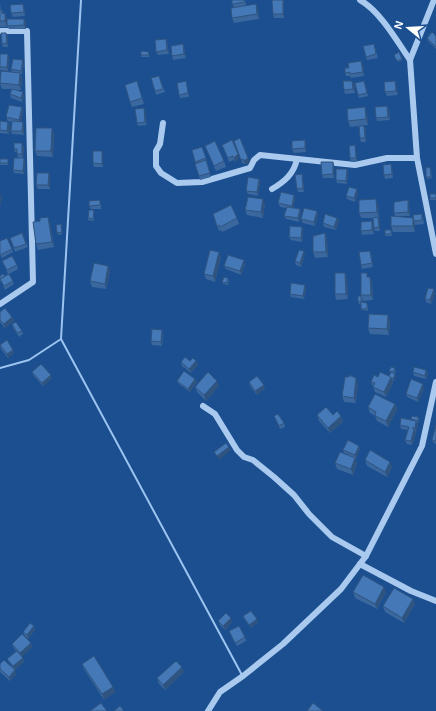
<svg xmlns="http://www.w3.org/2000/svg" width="436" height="711" viewBox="0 0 436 711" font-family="Arial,sans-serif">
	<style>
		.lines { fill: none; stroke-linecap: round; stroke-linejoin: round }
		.stream { stroke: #9cc4f0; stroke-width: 2 }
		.minor { stroke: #a9c9ee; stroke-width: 6 }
		.wall { fill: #3a679d }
		.shaded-wall { fill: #305480 }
		.building { fill: #4478b7; stroke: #305480 }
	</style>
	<rect width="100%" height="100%" fill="#1b4f8f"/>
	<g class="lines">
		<g class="stream">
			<polyline points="81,0 61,339 242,675"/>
			<polyline points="0,368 29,360 61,339"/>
		</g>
		<g class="minor">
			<path d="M360 0C380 11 397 41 410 60"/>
			<polyline points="434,0 410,60 417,158 436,254"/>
			<polyline points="0,31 27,31 33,282 0,304"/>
			<polyline points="163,123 160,144 156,151 156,166 161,173 177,183 202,182 250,168 254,160 260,155 355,165 387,158 417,158"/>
			<path d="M272 189C284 182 294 174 297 159"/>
			<polyline points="203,406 215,414 237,450 244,457 253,460 274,477 294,495 309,514 332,537 366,556"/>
			<polyline points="360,564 411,591 436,601"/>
			<polyline points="208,711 220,692 243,676 283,644 341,589 366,556 422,446 436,382"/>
		</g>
	</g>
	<g class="wall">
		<polygon points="245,0 246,5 258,9 259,19 234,23 232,18 234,7 232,4"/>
		<polygon points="272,0 283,0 284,3 284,18 274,18 273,14"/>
		<polygon points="0,3 1,10 2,10 3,13 5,13 7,19 7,27 0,27"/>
		<polygon points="24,8 25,16 13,17 11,13"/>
		<polygon points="24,19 26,22 26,29 9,29 7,26"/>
		<polygon points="6,33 8,37 8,47 3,47 2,44"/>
		<polygon points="436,36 436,49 428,41 427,38"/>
		<polygon points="167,42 169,54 158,55 156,52"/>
		<polygon points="183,44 184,48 186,58 173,60 172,56"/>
		<polygon points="375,47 378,58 367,60 366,57"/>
		<polygon points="399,52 402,60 398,62 394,55"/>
		<polygon points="0,54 8,54 9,58 8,71 0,70"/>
		<polygon points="149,54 149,57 141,57 141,55"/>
		<polygon points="24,64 22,74 20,74 22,78 21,90 14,90 24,96 22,102 11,98 10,94 11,89 2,89 0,83 12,72 11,69"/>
		<polygon points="363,65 364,76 351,78 350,76 346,76 345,73"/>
		<polygon points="159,76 165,92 156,95 151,78"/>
		<polygon points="186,81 187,85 189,97 180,98 179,95"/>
		<polygon points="352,81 354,84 355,93 345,94 344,90"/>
		<polygon points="364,81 368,96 359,98 358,95"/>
		<polygon points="395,81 396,85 398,95 387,96 385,92"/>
		<polygon points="139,87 144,104 132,107 130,102"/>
		<polygon points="387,106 389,110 390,120 377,121 376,118"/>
		<polygon points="22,107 23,111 21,122 24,126 24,135 12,134 11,131 12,122 8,121 6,117"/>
		<polygon points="145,112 147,125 138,126 137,123"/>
		<polygon points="367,113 368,125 350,127 348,121"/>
		<polygon points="0,121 8,122 10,126 9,134 0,133"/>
		<polygon points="364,126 366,130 366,142 361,142 360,138"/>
		<polygon points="54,134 53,157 37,156 35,151"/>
		<polygon points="234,141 250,162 245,165 245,163 243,164"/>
		<polygon points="306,144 306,152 294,153 292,149"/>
		<polygon points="222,145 239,158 235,162 234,160 229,162"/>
		<polygon points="205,146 224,161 226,167 216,171"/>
		<polygon points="24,147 23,158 18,158 17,154 17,152 15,152 14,149"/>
		<polygon points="202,147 211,177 200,180 192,150"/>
		<polygon points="356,149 357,161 351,162 350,158"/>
		<polygon points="103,155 103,167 94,167 93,163"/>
		<polygon points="24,158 25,162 24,174 14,173 13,170"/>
		<polygon points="0,159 8,161 8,165 0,165"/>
		<polygon points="334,165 334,178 323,178 322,175"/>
		<polygon points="392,168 393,178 385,179 384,175"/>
		<polygon points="347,169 348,173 347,184 337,183 336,180"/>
		<polygon points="431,169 432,178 427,179 426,177"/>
		<polygon points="302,174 303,178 304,192 298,192 297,189"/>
		<polygon points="50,177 50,189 38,189 36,185"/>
		<polygon points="259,179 260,182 258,196 248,194 246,191"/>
		<polygon points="358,193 355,202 347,199 346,196"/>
		<polygon points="294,195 295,199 293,208 301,212 299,222 286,219 284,216 287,208 280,207 278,203"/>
		<polygon points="436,195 436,200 430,200 430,198"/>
		<polygon points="408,200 409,204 410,216 395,216 394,213"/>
		<polygon points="101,204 101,209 91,209 89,206"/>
		<polygon points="265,204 263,218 247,215 245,210"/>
		<polygon points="378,205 379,217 378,217 380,221 380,231 375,231 374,228 373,218 361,218 359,213"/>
		<polygon points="94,210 94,221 88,220 88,218"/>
		<polygon points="317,211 318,214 315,226 303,223 301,219"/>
		<polygon points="213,214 237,218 239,224 222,232 221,230 219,231"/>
		<polygon points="337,218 339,221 336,230 324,227 323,223"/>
		<polygon points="413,218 415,224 415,232 393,232 391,226"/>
		<polygon points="423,218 424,224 415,225 414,221"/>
		<polygon points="50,223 54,247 38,250 36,244"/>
		<polygon points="373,225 374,234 362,235 361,231"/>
		<polygon points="61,226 62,234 58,235 57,233"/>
		<polygon points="302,227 303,231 302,242 291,240 289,237"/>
		<polygon points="391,230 392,236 386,236 385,234"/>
		<polygon points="22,233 28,247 15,252 10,238"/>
		<polygon points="325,233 327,239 328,257 315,258 313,252"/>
		<polygon points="0,241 12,249 13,252 2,258 0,255"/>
		<polygon points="370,251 371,254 373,267 362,269 361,265"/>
		<polygon points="305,255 301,267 296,265 295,261"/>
		<polygon points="221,257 215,282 206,279 204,274"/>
		<polygon points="2,261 17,265 18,269 9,274 14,284 5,290 1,281 0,282 0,276 5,276 8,274"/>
		<polygon points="245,264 241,275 226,269 224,266"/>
		<polygon points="108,266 110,271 106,289 92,287 90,281"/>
		<polygon points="368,277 372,282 373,300 363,301 362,298 362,303 368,305 368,311 362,310 361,309 361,304 359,304 358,302 361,296 361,295"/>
		<polygon points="347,278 348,299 336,300 335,294"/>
		<polygon points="229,279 228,285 223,284 222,282"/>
		<polygon points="306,289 304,299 291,297 290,294"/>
		<polygon points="435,293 431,304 426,302 425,299"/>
		<polygon points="0,312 12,317 14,321 5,328 0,322"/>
		<polygon points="390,320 389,335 370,334 368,328"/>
		<polygon points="12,324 22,331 23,334 19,337 13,328"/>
		<polygon points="162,330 163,334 162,346 152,345 151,341"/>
		<polygon points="0,345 13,350 14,353 8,358 1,349"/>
		<polygon points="196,361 198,365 191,373 182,366 181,362"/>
		<polygon points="396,370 394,374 395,374 396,376 394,381 392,380 393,383 386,397 375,392 371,382 378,377 389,376 391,373 389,371"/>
		<polygon points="426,370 428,374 426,379 414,376 413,372"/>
		<polygon points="32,372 52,378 43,386 33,375"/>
		<polygon points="195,379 197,382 190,392 179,384 177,381"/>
		<polygon points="249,382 265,388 257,395 250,386"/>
		<polygon points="358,383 356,403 344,402 342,396"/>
		<polygon points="219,386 206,401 197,392 195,387"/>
		<polygon points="424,388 418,402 407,397 406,394"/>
		<polygon points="395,404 397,409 388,427 377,421 375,416 370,413 368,407"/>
		<polygon points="317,415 333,415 341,416 343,422 330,433 319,421"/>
		<polygon points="274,416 284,423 285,427 280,429"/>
		<polygon points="418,417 419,419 418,423 417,423 418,425 416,432 415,432 416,433 412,445 407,444 405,440 408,430 401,429 400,425 411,420 411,419"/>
		<polygon points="436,425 436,444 434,443 432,440"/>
		<polygon points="360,449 356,459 355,459 357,463 353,475 337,469 335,463 349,455 344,453 343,450"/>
		<polygon points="365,460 392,467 387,477 367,466"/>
		<polygon points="353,592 386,592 377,609 355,598"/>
		<polygon points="413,599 415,604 404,623 385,612 383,606"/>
		<polygon points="243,616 258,622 251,628 245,620"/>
		<polygon points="218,621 232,622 225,630 220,625"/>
		<polygon points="34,626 35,630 28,639 24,635 23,632"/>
		<polygon points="229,631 245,637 246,641 237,646"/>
		<polygon points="31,643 32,647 22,656 24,662 15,670 16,674 10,681 0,672 0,664 15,670 9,662 7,659 16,651 13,647 12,644"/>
		<polygon points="82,664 113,687 115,692 104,700 84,669"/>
		<polygon points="184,672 165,690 159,684 157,678"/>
	</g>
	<g class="shaded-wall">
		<polygon points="283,0 284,3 284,18 283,14"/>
		<polygon points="23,4 24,8 25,16 24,12"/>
		<polygon points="256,4 258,9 259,19 257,14"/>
		<polygon points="5,13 7,19 7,27 5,21"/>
		<polygon points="24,19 26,22 26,29 24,25"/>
		<polygon points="6,33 8,37 8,47 7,43"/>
		<polygon points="166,39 167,42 169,54 167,50"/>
		<polygon points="183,44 184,48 186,58 184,54"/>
		<polygon points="8,54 9,58 8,71 7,67"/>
		<polygon points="23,60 24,64 22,74 21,71"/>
		<polygon points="361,61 363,65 364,76 363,72"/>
		<polygon points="20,73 22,78 21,90 19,85"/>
		<polygon points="352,81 354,84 355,93 353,89"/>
		<polygon points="395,81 396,85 398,95 396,91"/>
		<polygon points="23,92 24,96 22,102 21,98"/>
		<polygon points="387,106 389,110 390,120 388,117"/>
		<polygon points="22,107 23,111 21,124 19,120"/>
		<polygon points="365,107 367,113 368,125 366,119"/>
		<polygon points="144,108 145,112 147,125 145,122"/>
		<polygon points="8,122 10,126 9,134 7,131"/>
		<polygon points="23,122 24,126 24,135 22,131"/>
		<polygon points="364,126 366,130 366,142 365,138"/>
		<polygon points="52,128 54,134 53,157 51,151"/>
		<polygon points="305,140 306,144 306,152 305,148"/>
		<polygon points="22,143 24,147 23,158 22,154"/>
		<polygon points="355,145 356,149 357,161 356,158"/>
		<polygon points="102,151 103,155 103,167 102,164"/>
		<polygon points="238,154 239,158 235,162 234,158"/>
		<polygon points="24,158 25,162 24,174 23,171"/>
		<polygon points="248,158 250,162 245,165 244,161"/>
		<polygon points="333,162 334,165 334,178 333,174"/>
		<polygon points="391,164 392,168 393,178 392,174"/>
		<polygon points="347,169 348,173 347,184 346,181"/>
		<polygon points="49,173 50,177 50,189 48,185"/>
		<polygon points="302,174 303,178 304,192 303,188"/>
		<polygon points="259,179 260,182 258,196 257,192"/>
		<polygon points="357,189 358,193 355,202 354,198"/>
		<polygon points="1,192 2,196 0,208 0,199"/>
		<polygon points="294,195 295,199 293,210 292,206"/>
		<polygon points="263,199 265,204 263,218 261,212"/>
		<polygon points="376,199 378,205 379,217 377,212"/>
		<polygon points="408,200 409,204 410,216 408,212"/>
		<polygon points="300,209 301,212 299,222 298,218"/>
		<polygon points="317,211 318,214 315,226 314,222"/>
		<polygon points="48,217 50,223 54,247 52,242"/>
		<polygon points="378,217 380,221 380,231 379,227"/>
		<polygon points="337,218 339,221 336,230 334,227"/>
		<polygon points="413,218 415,224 415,232 413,226"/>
		<polygon points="372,221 373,225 374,234 372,230"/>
		<polygon points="302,227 303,231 302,242 301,238"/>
		<polygon points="325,233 327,239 328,257 326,252"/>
		<polygon points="304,251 305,255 301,267 300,263"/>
		<polygon points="370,251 371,254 373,267 372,263"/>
		<polygon points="219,252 221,257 215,282 213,276"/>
		<polygon points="244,260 245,264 241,275 240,271"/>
		<polygon points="108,266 110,271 106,289 105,284"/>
		<polygon points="345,273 347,278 348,299 346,294"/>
		<polygon points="370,277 372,282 373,300 371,295"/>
		<polygon points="305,285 306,289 304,299 303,296"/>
		<polygon points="434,289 435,293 431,304 430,300"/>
		<polygon points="388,315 390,320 389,335 387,329"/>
		<polygon points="12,317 14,321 5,328 4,324"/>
		<polygon points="162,330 163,334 162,346 161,342"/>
		<polygon points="13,350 14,353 8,358 7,354"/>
		<polygon points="196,361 198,365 191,373 189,369"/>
		<polygon points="426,370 428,374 426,379 425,376"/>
		<polygon points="395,374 396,376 394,381 393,379"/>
		<polygon points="51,375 52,378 43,386 42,383"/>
		<polygon points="391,377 393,383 386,397 384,392"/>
		<polygon points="356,378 358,383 356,403 354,398"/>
		<polygon points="195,379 197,382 190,392 188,389"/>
		<polygon points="217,381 219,386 206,401 204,395"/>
		<polygon points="423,384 424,388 418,402 417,398"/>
		<polygon points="264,385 265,388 257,395 255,391"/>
		<polygon points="395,404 397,409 388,427 386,421"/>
		<polygon points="341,416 343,422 330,433 328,428"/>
		<polygon points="416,421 418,425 416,432 415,428"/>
		<polygon points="414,429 416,433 412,445 411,441"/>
		<polygon points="359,446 360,449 356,459 355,455"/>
		<polygon points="229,447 231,450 219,460 217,456"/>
		<polygon points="355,458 357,463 353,475 351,469"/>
		<polygon points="390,462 392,467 387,477 385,472"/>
		<polygon points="384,587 386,592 377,609 375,604"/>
		<polygon points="413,599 415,604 404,623 402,618"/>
		<polygon points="231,618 232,622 225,630 223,626"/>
		<polygon points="257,619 258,622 251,628 249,625"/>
		<polygon points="34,626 35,630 28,639 27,635"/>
		<polygon points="31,643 32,647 22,657 20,653"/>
		<polygon points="23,658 24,662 15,670 13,666"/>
		<polygon points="182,667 184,672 165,690 163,685"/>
		<polygon points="15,670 16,674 10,681 9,677"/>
		<polygon points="113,687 115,692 104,700 102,694"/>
	</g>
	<g class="building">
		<polygon points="232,0 244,0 244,2 232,4"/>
		<polygon points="272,0 283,0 283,14 273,14"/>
		<polygon points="23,4 24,12 11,13 10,5"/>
		<polygon points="256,4 257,14 232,18 231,8"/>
		<polygon points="0,10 2,10 2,14 5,13 5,21 0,21"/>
		<polygon points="7,19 24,19 24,25 7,26"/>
		<polygon points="432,32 436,36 436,47 427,38"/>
		<polygon points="1,33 6,33 7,43 2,44"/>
		<polygon points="166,39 167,50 156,52 155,40"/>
		<polygon points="183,44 184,54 172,56 171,46"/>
		<polygon points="374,44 376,54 366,57 363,46"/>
		<polygon points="141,51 149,52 148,55 141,55"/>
		<polygon points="399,52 402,59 397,61 394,55"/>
		<polygon points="0,54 8,54 7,67 0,67"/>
		<polygon points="13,59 23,60 21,71 11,69"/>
		<polygon points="361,61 363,72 350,74 350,72 345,73 345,68 349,68 348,63"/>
		<polygon points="1,71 20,73 19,85 0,83"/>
		<polygon points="159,76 163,89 155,91 151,78"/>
		<polygon points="137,81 142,98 130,102 125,85"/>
		<polygon points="186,81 188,93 179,95 177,83"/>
		<polygon points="343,81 352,81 353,89 344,90"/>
		<polygon points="364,81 367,93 358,95 355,83"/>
		<polygon points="395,81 396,91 385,92 384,82"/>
		<polygon points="12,89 23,92 21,98 10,94"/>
		<polygon points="9,105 22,107 19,120 6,117"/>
		<polygon points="387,106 388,117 376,118 375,107"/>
		<polygon points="365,107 366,119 348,121 347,109"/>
		<polygon points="144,108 145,122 137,123 135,109"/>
		<polygon points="0,121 8,122 7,131 0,130"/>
		<polygon points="12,121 23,122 22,131 11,131"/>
		<polygon points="359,126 364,126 365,138 360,138"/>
		<polygon points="36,128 52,128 51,151 35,151"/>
		<polygon points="240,138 248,158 244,161 243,159 241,160 234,141"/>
		<polygon points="232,140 238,154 234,158 233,156 228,158 222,145"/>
		<polygon points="305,140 305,148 292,149 292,141"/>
		<polygon points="215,141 224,161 214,166 205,146"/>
		<polygon points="14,143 22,143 22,154 17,154 17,149 14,149"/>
		<polygon points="355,145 356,158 350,158 349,146"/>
		<polygon points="202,147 206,158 195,162 192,150"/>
		<polygon points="93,151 102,151 102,164 93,163"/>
		<polygon points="14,158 24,158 23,171 13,170"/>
		<rect x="0" y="159" width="8" height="4"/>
		<polygon points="206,160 210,173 199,176 195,164"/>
		<polygon points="321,162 333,162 333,174 322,175"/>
		<polygon points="391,164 392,174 384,175 383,165"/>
		<polygon points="430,167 431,177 426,177 426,168"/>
		<polygon points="336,169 347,169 346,181 336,180"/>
		<polygon points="37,173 49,173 48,185 36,185"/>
		<polygon points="302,174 303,188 297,189 295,175"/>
		<polygon points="248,177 259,179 257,192 246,191"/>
		<polygon points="349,187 357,189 354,198 346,196"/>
		<polygon points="281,192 294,195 292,206 278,203"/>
		<rect x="430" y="194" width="6" height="4"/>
		<polygon points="248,197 263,199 261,212 245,210"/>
		<polygon points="376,199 377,212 359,213 359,200"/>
		<polygon points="100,200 100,205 89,206 89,201"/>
		<polygon points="408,200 408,212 394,213 394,202"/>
		<polygon points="231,205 237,218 220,227 219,225 217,226 213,214"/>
		<polygon points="287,207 300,209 298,218 284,216"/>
		<polygon points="304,208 317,211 314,222 301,219"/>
		<polygon points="89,210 94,210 93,219 88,218"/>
		<polygon points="325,214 337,218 334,227 323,223"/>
		<polygon points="422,214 422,220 414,221 413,215"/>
		<polygon points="391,216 413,218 413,226 391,226"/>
		<polygon points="48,217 52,242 36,244 33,222 40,221 40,218"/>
		<polygon points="378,217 379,227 374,228 373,218"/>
		<polygon points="372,221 372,230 361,231 361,222"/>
		<polygon points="61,224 62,232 57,233 56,225"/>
		<polygon points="290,226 302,227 301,238 289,237"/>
		<rect x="385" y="230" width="6" height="4"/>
		<polygon points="22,233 26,244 14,248 10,238"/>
		<polygon points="325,233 326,252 313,252 313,236"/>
		<polygon points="7,238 12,249 0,255 0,241"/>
		<polygon points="210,250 219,252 213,276 204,274"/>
		<polygon points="299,250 304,251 300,263 295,261"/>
		<polygon points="370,251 372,263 361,265 359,252"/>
		<polygon points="228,255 244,260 240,271 224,266"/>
		<polygon points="12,256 17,265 7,270 2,261"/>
		<polygon points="94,263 108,266 105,284 90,281"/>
		<polygon points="335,273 345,273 346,294 335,294"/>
		<polygon points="361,273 367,273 367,277 370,277 371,295 361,295"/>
		<polygon points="3,274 5,276 0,279 0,280 0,276"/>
		<polygon points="9,274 13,281 4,286 0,279"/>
		<polygon points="224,277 228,278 227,283 222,282"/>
		<polygon points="291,283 305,285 303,296 290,294"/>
		<polygon points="428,288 434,289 430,300 425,299"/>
		<rect x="358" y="296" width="3" height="6"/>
		<polygon points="361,302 367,303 367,309 361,309"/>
		<polygon points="5,308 12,317 4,324 0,320 0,312"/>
		<polygon points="369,314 388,315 387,329 368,328"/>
		<polygon points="16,322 22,331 17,333 12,324"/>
		<polygon points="152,329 162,330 161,342 151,341"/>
		<polygon points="7,340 13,350 7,354 0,345"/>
		<polygon points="185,357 190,361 193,358 196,361 189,369 181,362"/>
		<polygon points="41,364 51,375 42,383 32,372"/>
		<polygon points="391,367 395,368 393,372 389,371"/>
		<polygon points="414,367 426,370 425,376 413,372"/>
		<polygon points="184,371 195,379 188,389 177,381"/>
		<polygon points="208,372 217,381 204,395 195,387"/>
		<polygon points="380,372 391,377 384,392 373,387 375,383 371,382 374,375 378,377"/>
		<polygon points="391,372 395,374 393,379 389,376"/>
		<polygon points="349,375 356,378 354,398 342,396 345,377 349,377"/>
		<polygon points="257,376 264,385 255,391 249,382"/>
		<polygon points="411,379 423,384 417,398 406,394"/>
		<polygon points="375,394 395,404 386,421 375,416 376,412 368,407"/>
		<polygon points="326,407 333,415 337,411 341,416 328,428 317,415"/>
		<polygon points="278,414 284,423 279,426 274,416"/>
		<polygon points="412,416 418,417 418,421 411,419"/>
		<polygon points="401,418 416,421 415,428 412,428 414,429 411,441 405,440 409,427 400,425"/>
		<polygon points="436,425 436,441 432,440"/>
		<polygon points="348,440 359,446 355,455 343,450"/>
		<polygon points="226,443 229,447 217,456 214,452"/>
		<polygon points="370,450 390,462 385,472 365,460"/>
		<polygon points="340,452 355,458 351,469 335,463"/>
		<polygon points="363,575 384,587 375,604 353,592"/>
		<polygon points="394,588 413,599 402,618 383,606"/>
		<polygon points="251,611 257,619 249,625 243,616"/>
		<polygon points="226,613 231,618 223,626 218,621"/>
		<polygon points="30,623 34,626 27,635 23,632"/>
		<polygon points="239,626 245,637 235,643 229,631"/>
		<polygon points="22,634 31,643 20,653 12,644"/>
		<polygon points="17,651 23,658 13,666 7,659"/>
		<polygon points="94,656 113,687 102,694 82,664"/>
		<polygon points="4,660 15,670 9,677 0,669 0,664"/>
		<polygon points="176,661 182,667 163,685 157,678"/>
		<polygon points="101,703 107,711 90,711"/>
		<polygon points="313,703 323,711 307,711"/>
		<polygon points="120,706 124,711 114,711"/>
	</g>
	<g transform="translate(408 28) rotate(288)" stroke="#1b4f8f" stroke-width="3" paint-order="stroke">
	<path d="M0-3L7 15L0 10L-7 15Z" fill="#ffffff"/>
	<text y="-6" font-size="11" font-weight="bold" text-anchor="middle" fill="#ffffff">N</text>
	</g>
</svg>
